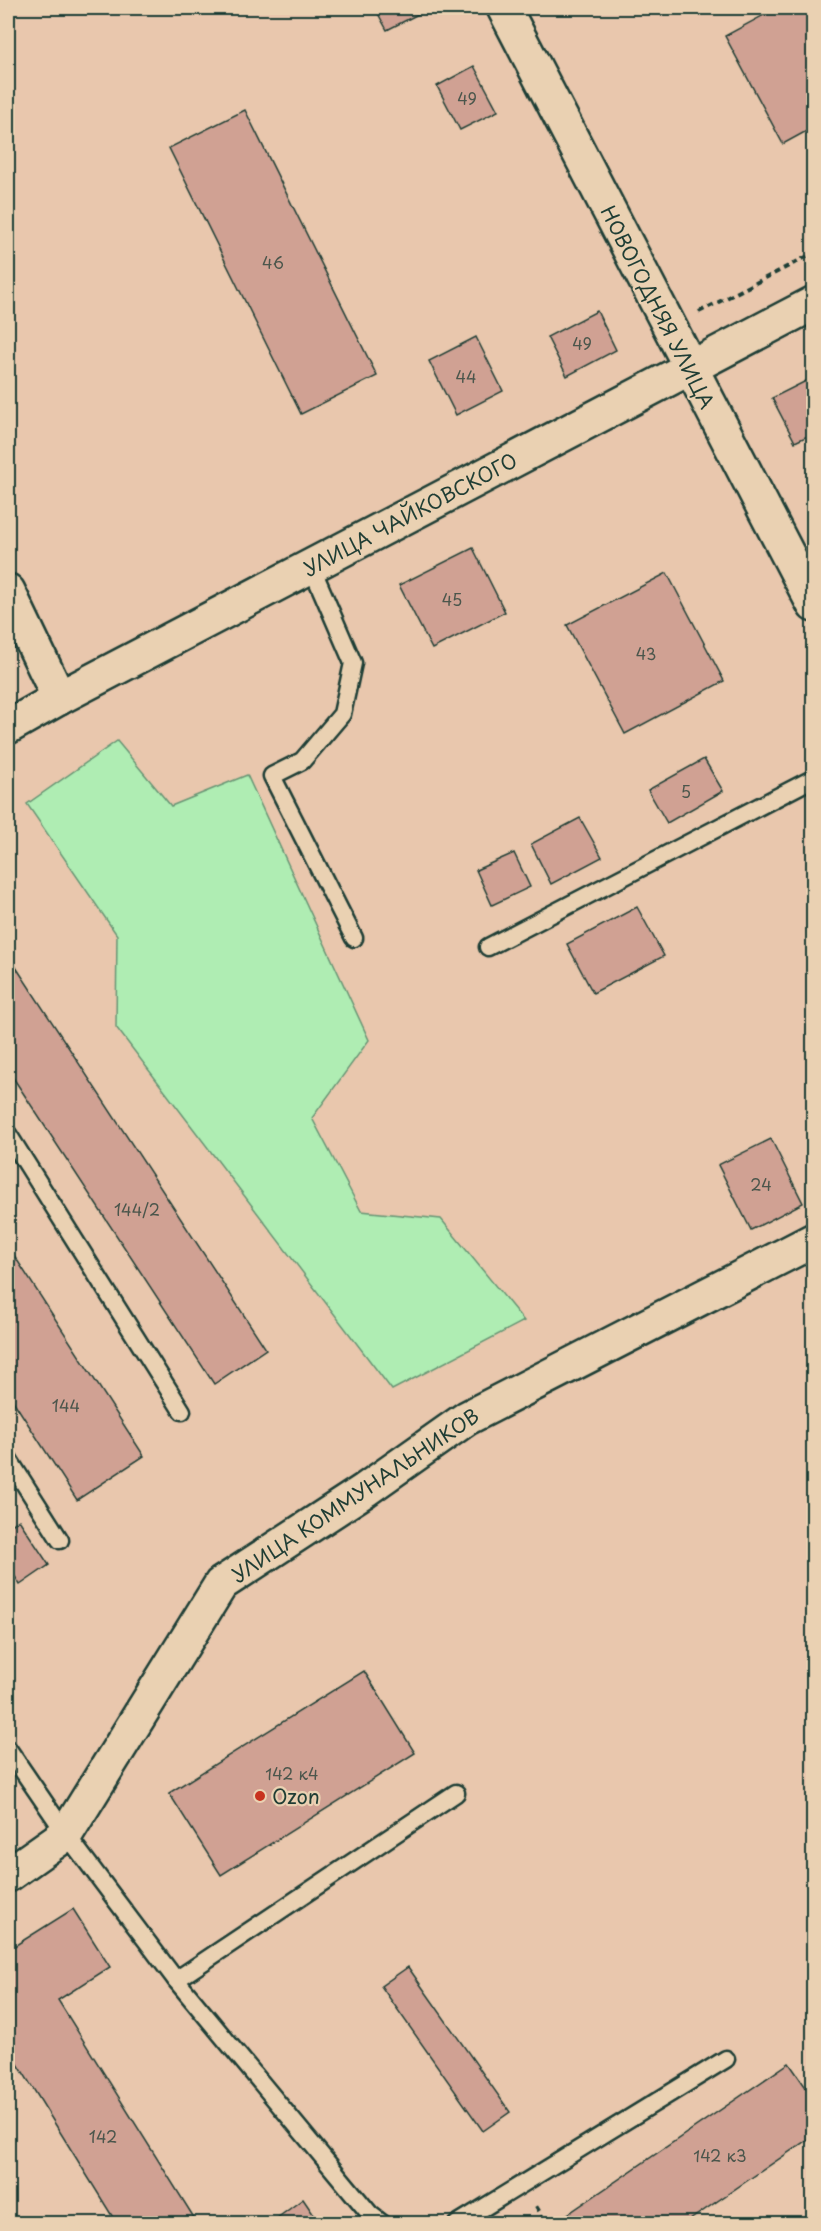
<svg xmlns="http://www.w3.org/2000/svg" width="821" height="2231" viewBox="0 0 821 2231" font-family="'Playpen Sans',sans-serif">
	<style>
		.green { fill: #afedb3; stroke: #679574; stroke-width: 1.5 }
		.building { fill: #d0a193; stroke: #1f3d34; stroke-width: 1.5 }
		.lines { fill: none; stroke-linecap: round; stroke-linejoin: round }
		.service-casing { stroke: #1f3d34; stroke-width: 21 }
		.minor-casing { stroke: #1f3d34; stroke-width: 38 }
		.tertiary-casing { stroke: #1f3d34; stroke-width: 38 }
		.path { stroke: #1f3d34; stroke-width: 4; stroke-dasharray: 6 4.5; stroke-linecap: butt }
		.service { stroke: #ead1b2; stroke-width: 16 }
		.minor { stroke: #ead1b2; stroke-width: 33 }
		.tertiary { stroke: #ead1b2; stroke-width: 33 }
		.poi-dot { fill: #c8321e; stroke: #ead1b2; stroke-width: 2 }
		.labels { text-anchor: middle; dominant-baseline: central; stroke-width: 4.5; stroke-linejoin: round; paint-order: stroke }
		.number-label { font-size: 16px; fill: #4b564c }
		.street-label { font-size: 20px; fill: #1f3d34; stroke: #ead1b2 }
		.poi-label { font-size: 20px; fill: #1f3d34; stroke: #ead1b2; text-anchor: start }
	</style>
	<rect width="100%" height="100%" fill="#e9c7ad"/>
	<filter id="ink" filterUnits="userSpaceOnUse"><feTurbulence type="fractalNoise" baseFrequency=".0167" numOctaves="2"/><feDisplacementMap in="SourceGraphic" scale="12" xChannelSelector="R" yChannelSelector="G"/><feConvolveMatrix kernelMatrix="1 2 1 2 8 2 1 2 1" color-interpolation-filters="sRGB"/></filter>
	<g filter="url(#ink)">
		<polygon class="green" points="117,741 171,806 247,775 369,1040 312,1118 361,1211 441,1219 524,1321 392,1390 116,1027 117,935 27,804"/>
		<g class="building">
			<polygon points="375,8 430,8 387,30"/>
			<polygon points="777,8 814,8 814,127 783,144 725,36"/>
			<polygon points="474,66 498,111 460,130 437,86"/>
			<polygon points="245,110 377,376 301,414 169,148"/>
			<polygon points="597,311 616,350 567,376 547,337"/>
			<polygon points="476,337 503,391 456,415 429,361"/>
			<polygon points="814,377 814,433 795,442 772,398"/>
			<polygon points="473,548 505,612 432,649 399,585"/>
			<polygon points="667,573 724,681 625,734 567,625"/>
			<polygon points="704,759 723,791 667,823 648,790"/>
			<polygon points="580,818 602,857 551,884 531,844"/>
			<polygon points="514,853 530,887 492,905 476,870"/>
			<polygon points="637,907 664,956 593,993 567,944"/>
			<polygon points="8,955 266,1349 214,1384 8,1070"/>
			<polygon points="771,1139 803,1203 751,1230 718,1165"/>
			<polygon points="8,1246 144,1456 77,1500 8,1393"/>
			<polygon points="19,1520 49,1565 20,1585 8,1565 8,1527"/>
			<polygon points="364,1671 415,1753 221,1875 169,1793"/>
			<polygon points="73,1909 110,1967 58,2000 198,2224 117,2224 8,2048 8,1950"/>
			<polygon points="408,1967 510,2112 483,2131 381,1986"/>
			<polygon points="789,2063 814,2099 814,2135 684,2224 574,2224 568,2214"/>
			<polygon points="303,2199 320,2224 269,2224"/>
		</g>
		<g class="lines">
			<defs>
				<g id="service">
					<polyline points="311,566 353,663 342,714 302,761 272,776 354,938"/>
					<polyline points="488,947 814,778"/>
					<polyline points="8,1134 182,1411"/>
					<polyline points="8,1458 60,1540"/>
					<polyline points="8,1749 66,1834 176,1980 370,2214 383,2224"/>
					<polyline points="176,1980 456,1793"/>
					<polyline points="457,2224 726,2059"/>
				</g>
				<g id="minor">
					<polyline points="504,8 814,605"/>
					<polyline points="8,591 59,698"/>
					<polyline points="8,1875 66,1834 221,1584 365,1490 467,1418 814,1240"/>
				</g>
				<polyline id="tertiary" points="8,727 59,698 814,303"/>
			</defs>
			<use href="#service" class="service-casing"/>
			<use href="#minor" class="minor-casing"/>
			<use href="#tertiary" class="tertiary-casing"/>
			<g class="path">
				<polyline points="699,312 814,253"/>
				<polyline points="536,2206 547,2224"/>
			</g>
			<use href="#service" class="service"/>
			<use href="#minor" class="minor"/>
			<use href="#tertiary" class="tertiary"/>
		</g>
	</g>
	<circle class="poi-dot" cx="260" cy="1796" r="6"/>
	<g class="labels">
		<g class="number-label">
			<text x="467" y="98">49</text>
			<text x="273" y="262">46</text>
			<text x="582" y="343">49</text>
			<text x="466" y="376">44</text>
			<text x="452" y="599">45</text>
			<text x="646" y="653">43</text>
			<text x="686" y="791">5</text>
			<text x="761" y="1184">24</text>
			<text x="137" y="1209">144/2</text>
			<text x="66" y="1405">144</text>
			<text x="292" y="1773">142 к4</text>
			<text x="103" y="2136">142</text>
			<text x="720" y="2155">142 к3</text>
		</g>
		<g class="street-label">
			<text transform="translate(658 307) rotate(63)">НОВОГОДНЯЯ УЛИЦА</text>
			<text transform="translate(410 514) rotate(-28)">УЛИЦА ЧАЙКОВСКОГО</text>
			<text transform="translate(355 1495) rotate(-34)">УЛИЦА КОММУНАЛЬНИКОВ</text>
		</g>
		<g class="poi-label">
			<text x="272" y="1796">Ozon</text>
		</g>
	</g>
	<rect width="821" height="2231" fill="none" stroke="#ead1b2" stroke-width="30"/>
	<rect x="15" y="15" width="791" height="2201" fill="none" stroke="#1f3d34" stroke-width="2" filter="url(#ink)"/>
</svg>
